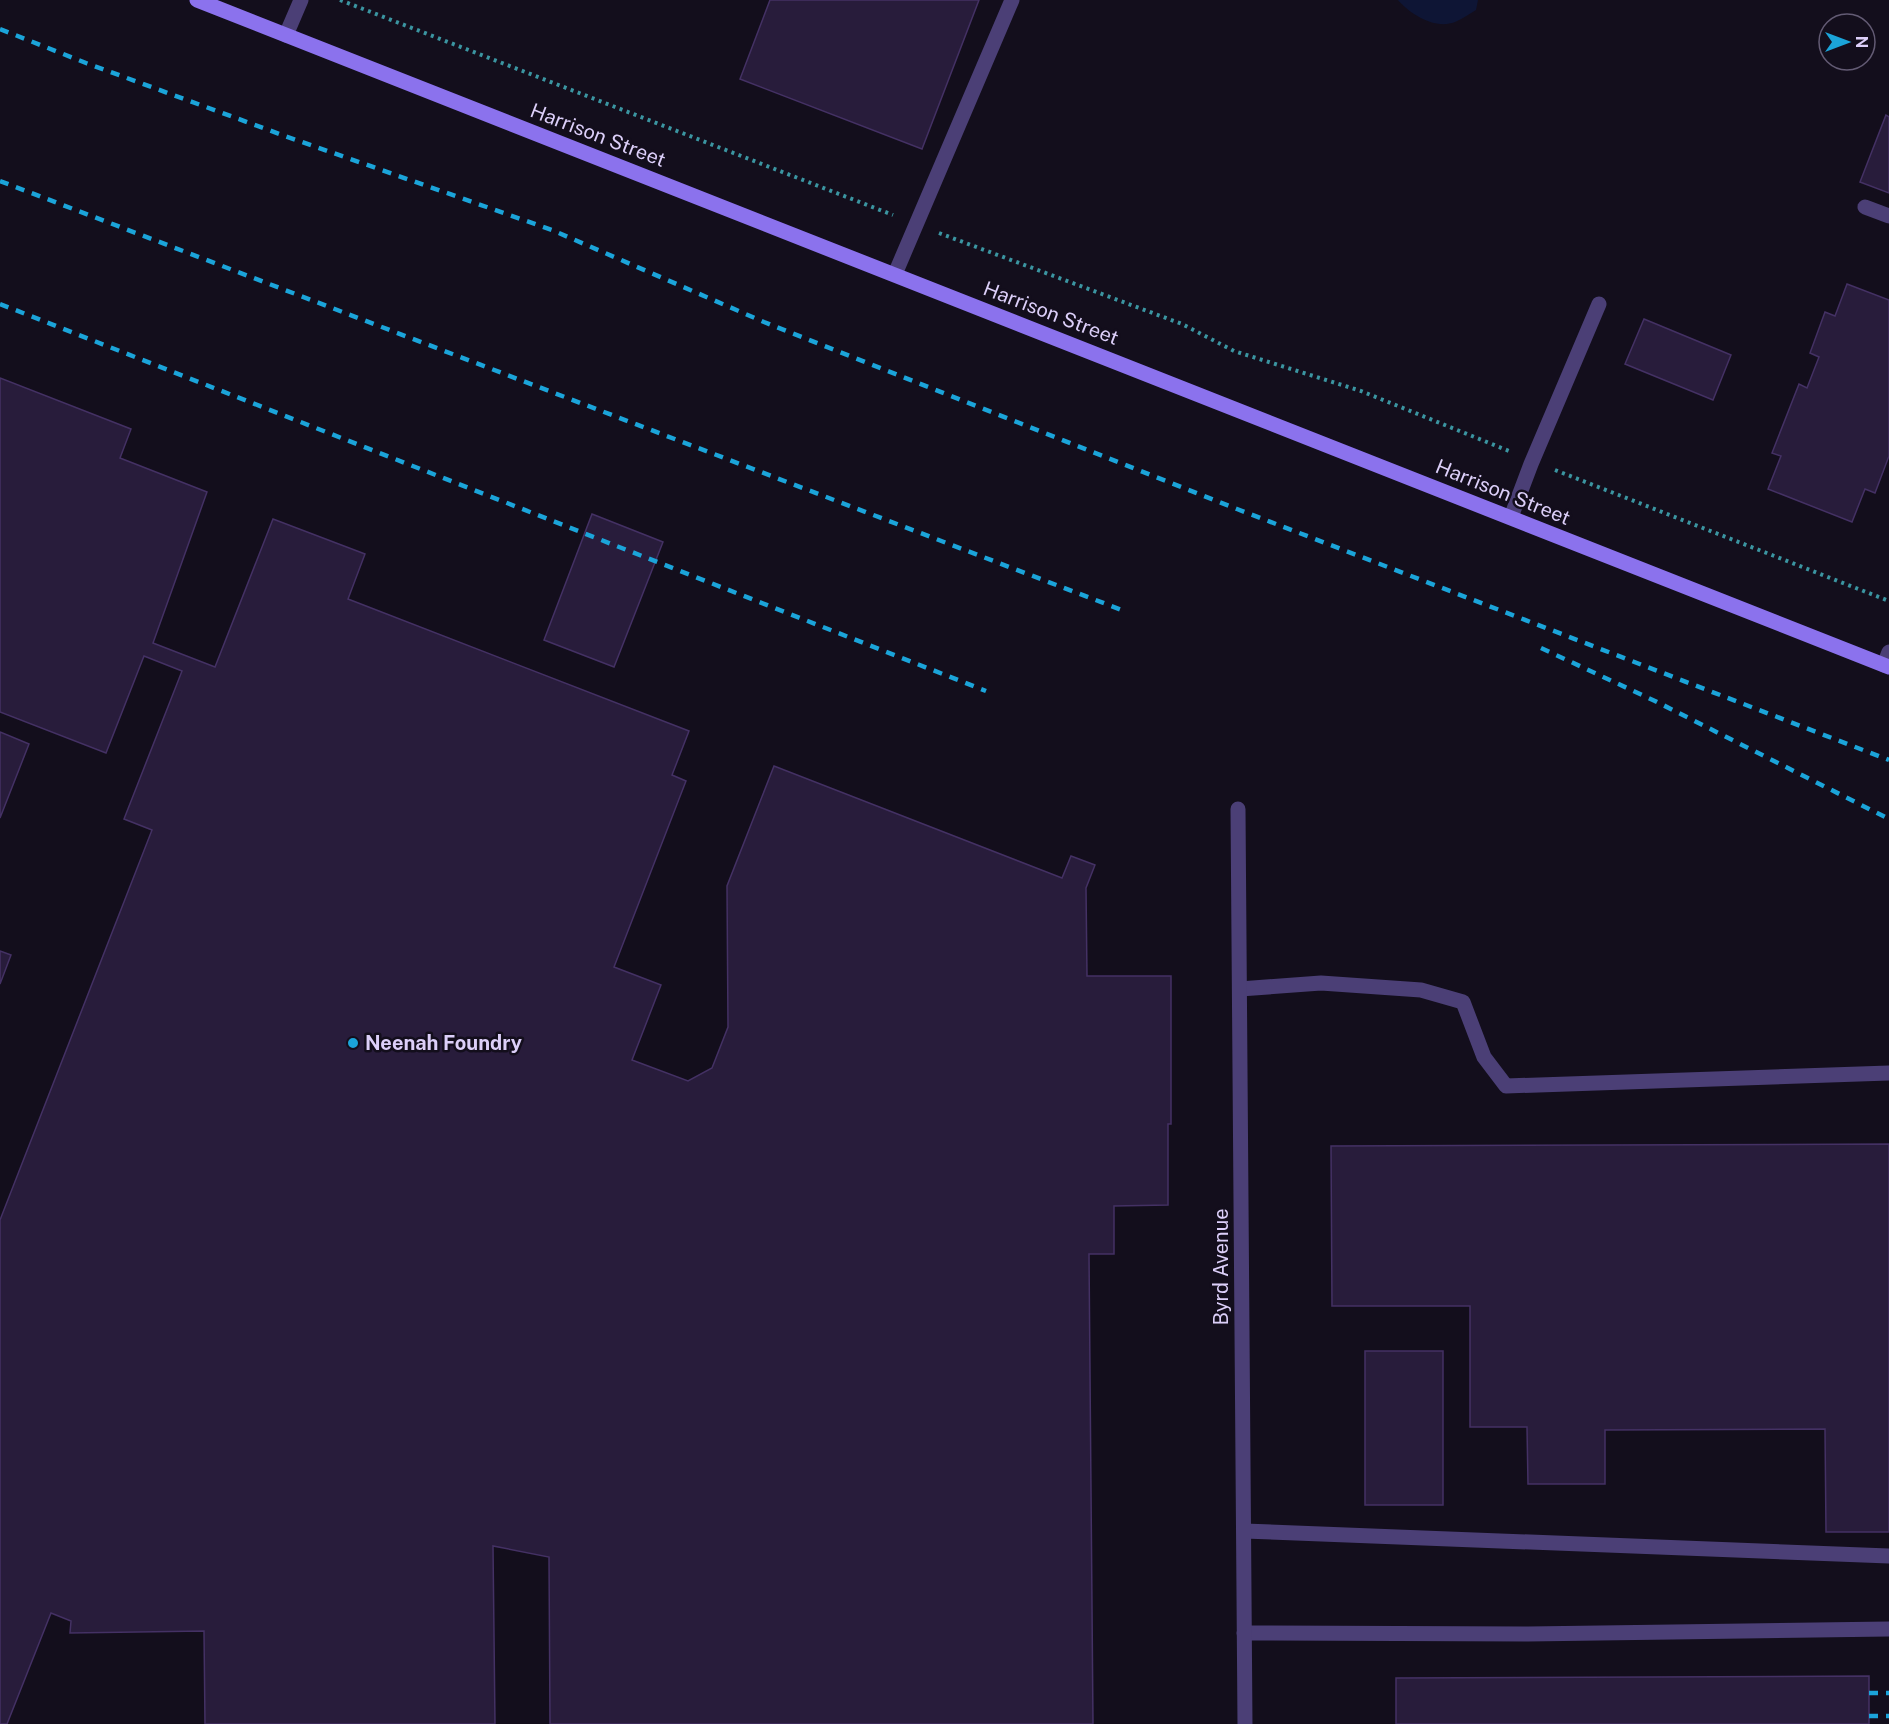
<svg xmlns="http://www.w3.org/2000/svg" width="1889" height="1724" viewBox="0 0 1889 1724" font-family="'Public Sans',sans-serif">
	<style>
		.water { fill: #0e1535 }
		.building { fill: #281c3b; stroke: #443164; stroke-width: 1.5 }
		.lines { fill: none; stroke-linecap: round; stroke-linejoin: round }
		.path { stroke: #3b95a1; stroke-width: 4; stroke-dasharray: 3 4.5; stroke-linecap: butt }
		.service { stroke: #4b3f76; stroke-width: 15 }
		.minor { stroke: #4b3f76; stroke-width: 15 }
		.secondary { stroke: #8b72ed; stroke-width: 15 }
		.rail { stroke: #1ba4d9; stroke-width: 4.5; stroke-dasharray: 9 8; stroke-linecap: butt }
		.poi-dot { fill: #1ba4d9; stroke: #130e1c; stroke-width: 2 }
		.labels { text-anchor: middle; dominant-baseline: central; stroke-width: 5; stroke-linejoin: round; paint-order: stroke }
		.street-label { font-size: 20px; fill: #dccff9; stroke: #130e1c }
		.poi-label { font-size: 20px; font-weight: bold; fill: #dccff9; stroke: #130e1c; text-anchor: start }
	</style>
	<rect width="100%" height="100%" fill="#130e1c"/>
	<path class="water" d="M1398 0H1478L1476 10C1469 14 1462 19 1455 22 1435 30 1410 14 1398 0Z"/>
	<g class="building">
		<polygon points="770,0 979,0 922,149 740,79"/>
		<polygon points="1886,115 1889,117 1889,193 1860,182"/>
		<polygon points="1847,284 1889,300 1889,456 1875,493 1865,489 1852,522 1768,489 1781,456 1772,453 1799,384 1807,388 1819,357 1810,353 1825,312 1835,316"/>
		<polygon points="1644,319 1731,355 1713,400 1625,364"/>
		<polygon points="0,378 131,429 120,458 207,492 153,643 215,667 273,519 365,554 348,599 689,731 672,775 686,781 614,967 661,985 632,1060 688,1081 712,1068 728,1027 727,886 774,766 1062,878 1071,856 1095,865 1086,888 1087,976 1171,976 1171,1124 1168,1124 1168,1205 1114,1206 1114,1254 1089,1254 1093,1724 550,1724 549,1557 493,1546 495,1724 205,1724 204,1631 70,1633 71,1621 51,1613 7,1724 0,1724 0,1220 152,830 124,819 182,671 144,656 106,753 0,712"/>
		<polygon points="592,514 663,542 614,667 544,640"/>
		<polygon points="0,732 29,744 0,818"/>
		<polygon points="0,951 11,955 0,984"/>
		<polygon points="1889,1144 1889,1532 1826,1532 1825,1429 1605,1430 1605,1484 1528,1484 1527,1427 1470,1427 1470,1306 1332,1306 1331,1146"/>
		<rect x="1365" y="1351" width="78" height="154"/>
		<polygon points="1869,1676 1869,1724 1396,1724 1396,1678"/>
	</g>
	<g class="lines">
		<g class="path">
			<polyline points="340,0 893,215"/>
			<polyline points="939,233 1182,324 1234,351 1361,391 1509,451"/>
			<polyline points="1555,470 1889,601"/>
		</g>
		<g class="service">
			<polyline points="286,35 301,0"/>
			<polyline points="1865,207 1889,216"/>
			<polyline points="895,274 1012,0"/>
			<polyline points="1511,517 1531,464 1599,304"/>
			<polyline points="1884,665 1889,652"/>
			<polyline points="1240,989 1321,983 1421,990 1463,1002 1484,1057 1506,1086 1889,1073"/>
			<polyline points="1244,1531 1889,1556"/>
			<polyline points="1244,1633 1528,1634 1889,1629"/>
		</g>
		<polyline class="minor" points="1238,809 1245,1724"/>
		<polyline class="secondary" points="197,0 1889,667"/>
		<g class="rail">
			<polyline points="0,29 86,63 285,136 552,230 764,322 1237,509 1889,760"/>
			<polyline points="0,181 1127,612"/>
			<polyline points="0,304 986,691"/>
			<polyline points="1541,648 1655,701 1889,819"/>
			<polyline points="1869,1693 1889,1693"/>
			<polyline points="1869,1716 1889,1716"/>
		</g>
	</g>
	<circle class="poi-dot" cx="353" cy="1043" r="6"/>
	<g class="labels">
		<g class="street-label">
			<text transform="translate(598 135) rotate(21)">Harrison Street</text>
			<text transform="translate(1051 313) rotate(21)">Harrison Street</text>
			<text transform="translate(1503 492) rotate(22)">Harrison Street</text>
			<text transform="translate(1221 1267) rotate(-90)">Byrd Avenue</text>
		</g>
		<g class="poi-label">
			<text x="365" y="1043">Neenah Foundry</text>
		</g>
	</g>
	<g transform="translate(1847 42) rotate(90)"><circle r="28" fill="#130e1c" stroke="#635b74" stroke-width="1.5"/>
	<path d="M0-4.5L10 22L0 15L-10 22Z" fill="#1ba4d9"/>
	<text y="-9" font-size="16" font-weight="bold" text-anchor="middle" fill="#dccff9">N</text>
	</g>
</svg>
